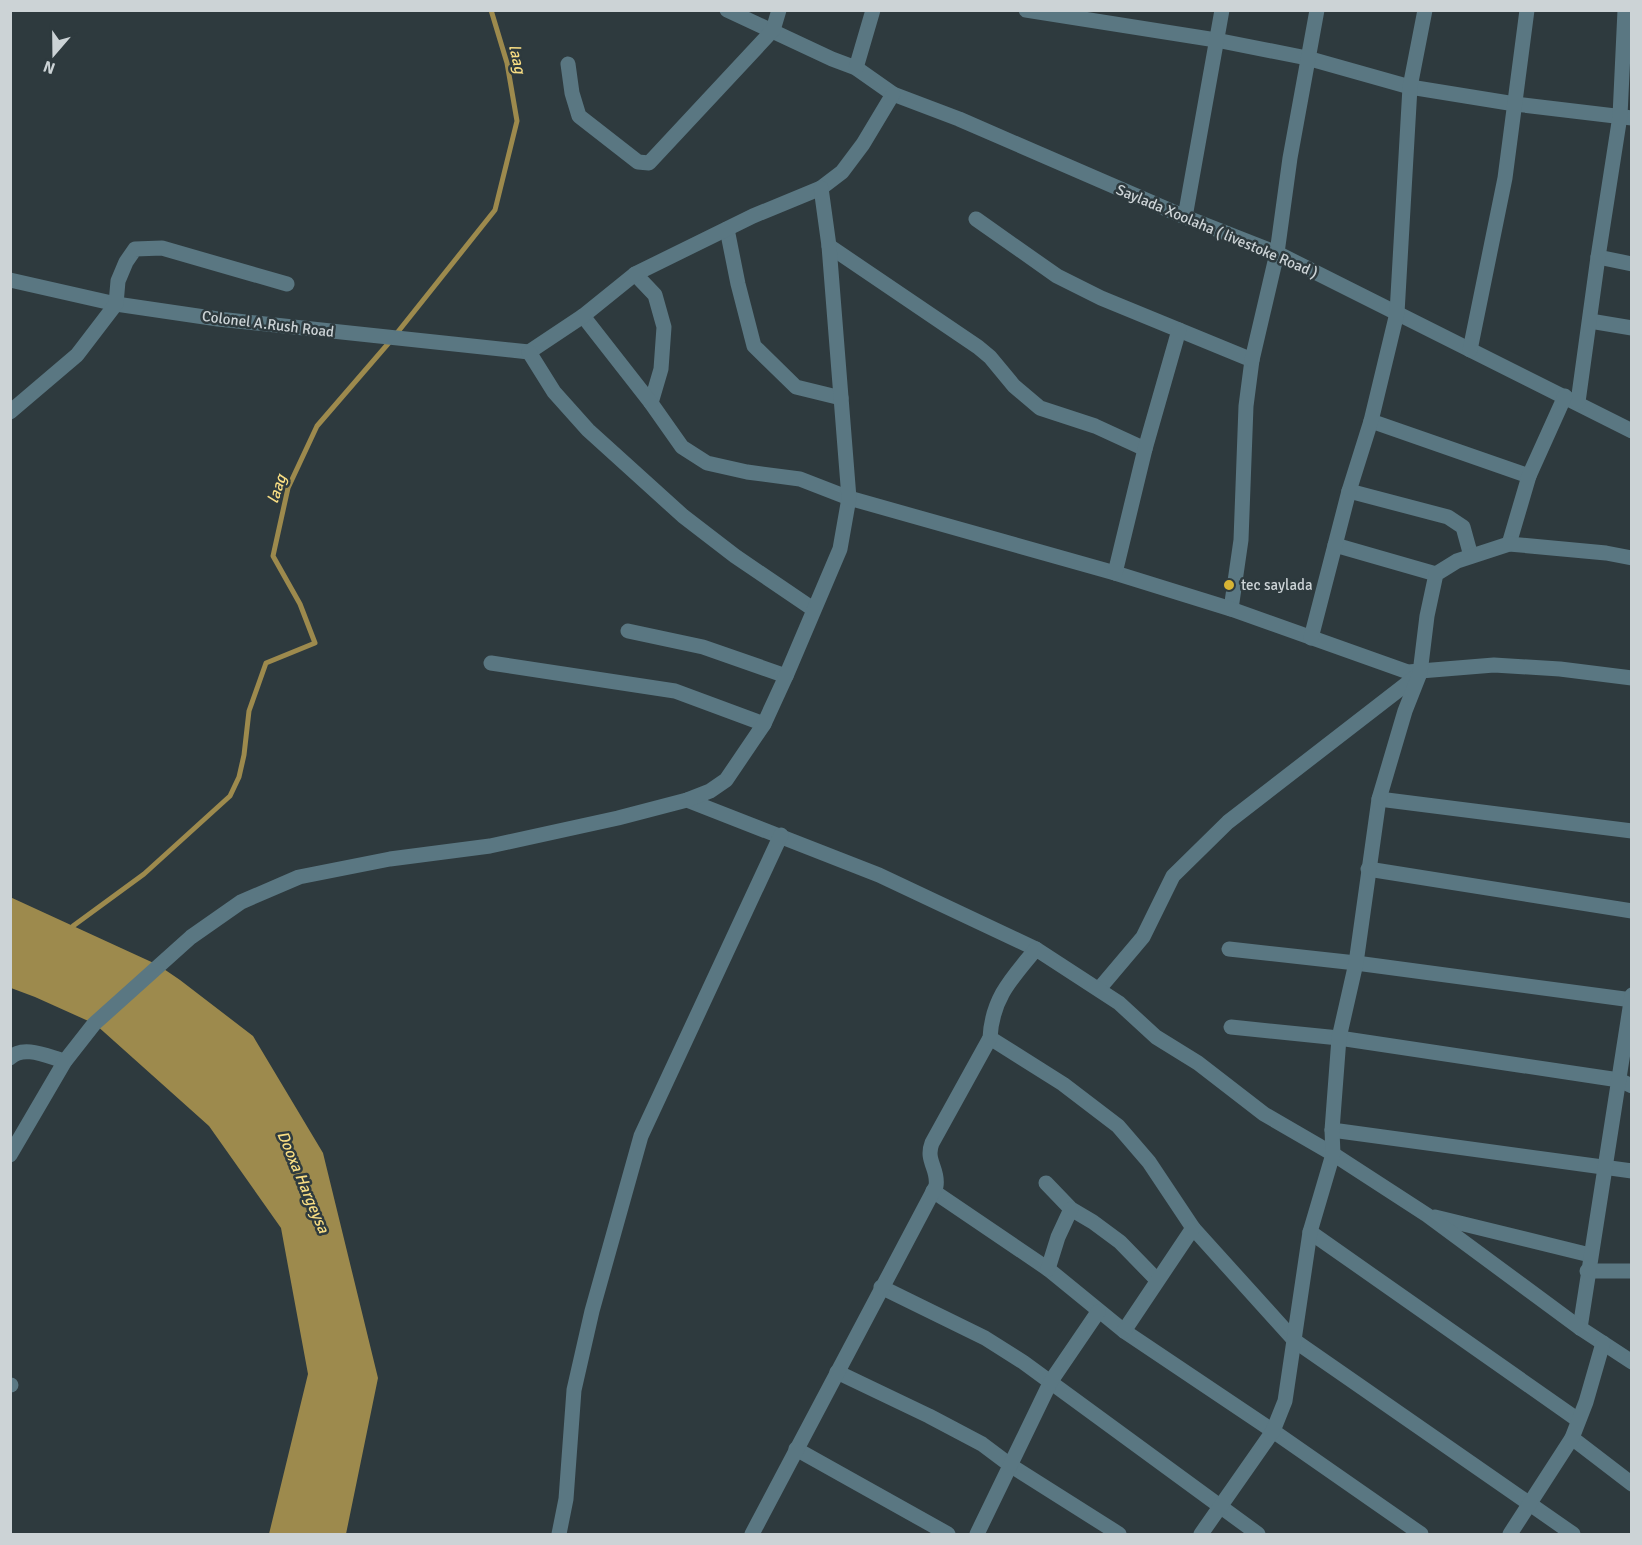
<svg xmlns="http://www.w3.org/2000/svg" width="1642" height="1545" viewBox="0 0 1642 1545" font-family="Signika,sans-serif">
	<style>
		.water { fill: #9d8a4d }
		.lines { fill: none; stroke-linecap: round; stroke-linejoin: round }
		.stream { stroke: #9d8a4d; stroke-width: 5 }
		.minor { stroke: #5a7782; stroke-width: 15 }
		.poi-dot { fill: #d7b434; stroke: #2e3a3e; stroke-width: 2 }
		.labels { text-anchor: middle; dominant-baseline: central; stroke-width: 5; stroke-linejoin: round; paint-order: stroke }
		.street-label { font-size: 15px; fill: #ccd3d6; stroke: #2e3a3e }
		.poi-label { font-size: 15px; fill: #ccd3d6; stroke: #2e3a3e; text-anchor: start }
		.water-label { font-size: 16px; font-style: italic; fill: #f8dd83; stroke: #2e3a3e }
	</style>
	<rect width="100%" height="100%" fill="#2e3a3e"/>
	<polygon class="water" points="10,897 158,965 180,980 253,1036 323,1153 378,1378 346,1534 269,1534 308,1374 281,1228 209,1126 95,1024 35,997 11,988"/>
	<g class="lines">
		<polyline class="stream" points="73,926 144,874 230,796 239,777 244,755 249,711 266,663 315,643 300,604 273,556 288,488 317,426 393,338 495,210 517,121 507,63 491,10"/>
		<g class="minor">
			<polyline points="727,10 832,59 856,68 893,94 959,119 1185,217 1277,253 1632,431"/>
			<polyline points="1026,10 1216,40 1307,58 1410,87 1515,104 1632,118"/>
			<polyline points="568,64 572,93 579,116 638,162 649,163 773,30 779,10"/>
			<polyline points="856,68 873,10"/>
			<polyline points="1185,217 1222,10"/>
			<polyline points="976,219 1057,276 1101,298 1252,360 1246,406 1241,540 1231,609"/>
			<polyline points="727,229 738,284 754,346 796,387 841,398"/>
			<polyline points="829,246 978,347 990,357 1014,386 1040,408 1095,426 1145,449"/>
			<polyline points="1598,257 1632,264"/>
			<polyline points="635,274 655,295 664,327 661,369 651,403"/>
			<polyline points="10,280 116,304 218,319 529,352"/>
			<polyline points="583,316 651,403 682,447 707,463 747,472 800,479 849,498 1115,573 1231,609 1408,672 1494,665 1560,669 1632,678"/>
			<polyline points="1590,321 1632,328"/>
			<polyline points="1470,350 1505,178 1527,10"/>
			<polyline points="529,352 583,316 635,274 753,216 821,188 842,172 863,144 893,94"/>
			<polyline points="529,352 554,392 588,430 683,516 735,556 813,609"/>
			<polyline points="1252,360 1277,253 1290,158 1317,10"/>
			<polyline points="1578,402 1598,257 1620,116 1625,10"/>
			<polyline points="10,412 77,355 116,304 118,281 126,262 135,249 162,248 287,284"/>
			<polyline points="1371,421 1529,476"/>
			<polyline points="1349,491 1448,517 1463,527 1471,556"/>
			<polyline points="1509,544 1529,476 1565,396"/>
			<polyline points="1335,545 1436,574"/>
			<polyline points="1115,573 1145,449 1179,330"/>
			<polyline points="628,631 703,647 786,676"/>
			<polyline points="1311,638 1349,491 1371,421 1397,313 1410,87 1425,10"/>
			<polyline points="491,663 675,691 764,724"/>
			<polyline points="1379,799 1632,831"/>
			<polyline points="687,800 879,875 1036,949"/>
			<polyline points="1368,869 1632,911"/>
			<polyline points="1229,949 1356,963 1632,1000"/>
			<polyline points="1099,989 1143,937 1173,876 1228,822 1418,675"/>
			<polyline points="1231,1027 1339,1038 1619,1080 1632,1086"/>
			<polyline points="990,1038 1063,1084 1118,1126 1149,1162 1193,1228 1295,1341 1573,1534"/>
			<path d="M10 1058C23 1044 49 1057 65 1061"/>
			<polyline points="1332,1130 1632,1171"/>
			<polyline points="10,1155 65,1061 94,1024 191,937 241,902 299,877 390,859 490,846 618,818 687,800 710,791 726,780 764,724 786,676 840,549 849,498 829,246 821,188"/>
			<polyline points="1046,1183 1071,1209 1093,1222 1120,1242 1157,1280"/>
			<polyline points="933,1191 1048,1269 1124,1331 1273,1431 1421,1534"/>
			<polyline points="1435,1217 1590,1255"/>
			<polyline points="1310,1232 1578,1420"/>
			<polyline points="1048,1269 1058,1237 1071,1209"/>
			<polyline points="1587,1271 1632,1271"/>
			<polyline points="881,1287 985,1338 1023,1362 1258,1534"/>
			<polyline points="1580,1328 1632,995"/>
			<polyline points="1124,1331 1193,1228"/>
			<polyline points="837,1372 929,1416 982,1444 1010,1465 1119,1534"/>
			<polyline points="10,1385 11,1385"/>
			<polyline points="1572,1438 1632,1484"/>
			<polyline points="796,1449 948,1534"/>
			<polyline points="559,1534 566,1499 574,1390 592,1311 641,1136 781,835"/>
			<path d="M752 1534 936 1186C939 1169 925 1161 932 1143L990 1038C992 998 1012 978 1036 949L1119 1003 1156 1037 1198 1063 1264 1114 1333 1154 1427 1215 1580 1328 1632 1362"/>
			<polyline points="977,1534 1051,1381 1098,1312"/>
			<polyline points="1201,1534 1273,1431 1285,1401 1310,1232 1333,1154 1332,1130 1339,1038 1356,963 1379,799 1405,711 1420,673 1427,616 1436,574 1457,561 1509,544 1606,553 1632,558"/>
			<polyline points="1510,1534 1572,1438 1586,1402 1603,1343"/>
		</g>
	</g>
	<circle class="poi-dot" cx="1229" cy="585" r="6"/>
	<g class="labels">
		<g class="street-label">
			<text transform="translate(1217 231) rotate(23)">Saylada Xoolaha ( livestoke Road )</text>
			<text transform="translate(268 324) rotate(7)">Colonel A.Rush Road</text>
		</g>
		<g class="poi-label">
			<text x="1241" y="585">tec saylada</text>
		</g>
		<g class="water-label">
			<text transform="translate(517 59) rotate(77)">laag</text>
			<text transform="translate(277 489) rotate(-72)">laag</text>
			<text transform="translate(303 1182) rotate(67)">Dooxa Hargeysa</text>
		</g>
	</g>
	<rect width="1642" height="1545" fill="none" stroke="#ccd3d6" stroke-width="24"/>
	<g transform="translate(54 54) rotate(200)" stroke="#2e3a3e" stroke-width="4.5" paint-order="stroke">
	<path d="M0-4.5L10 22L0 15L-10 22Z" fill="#ccd3d6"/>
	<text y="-9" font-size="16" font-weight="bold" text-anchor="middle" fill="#ccd3d6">N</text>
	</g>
</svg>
